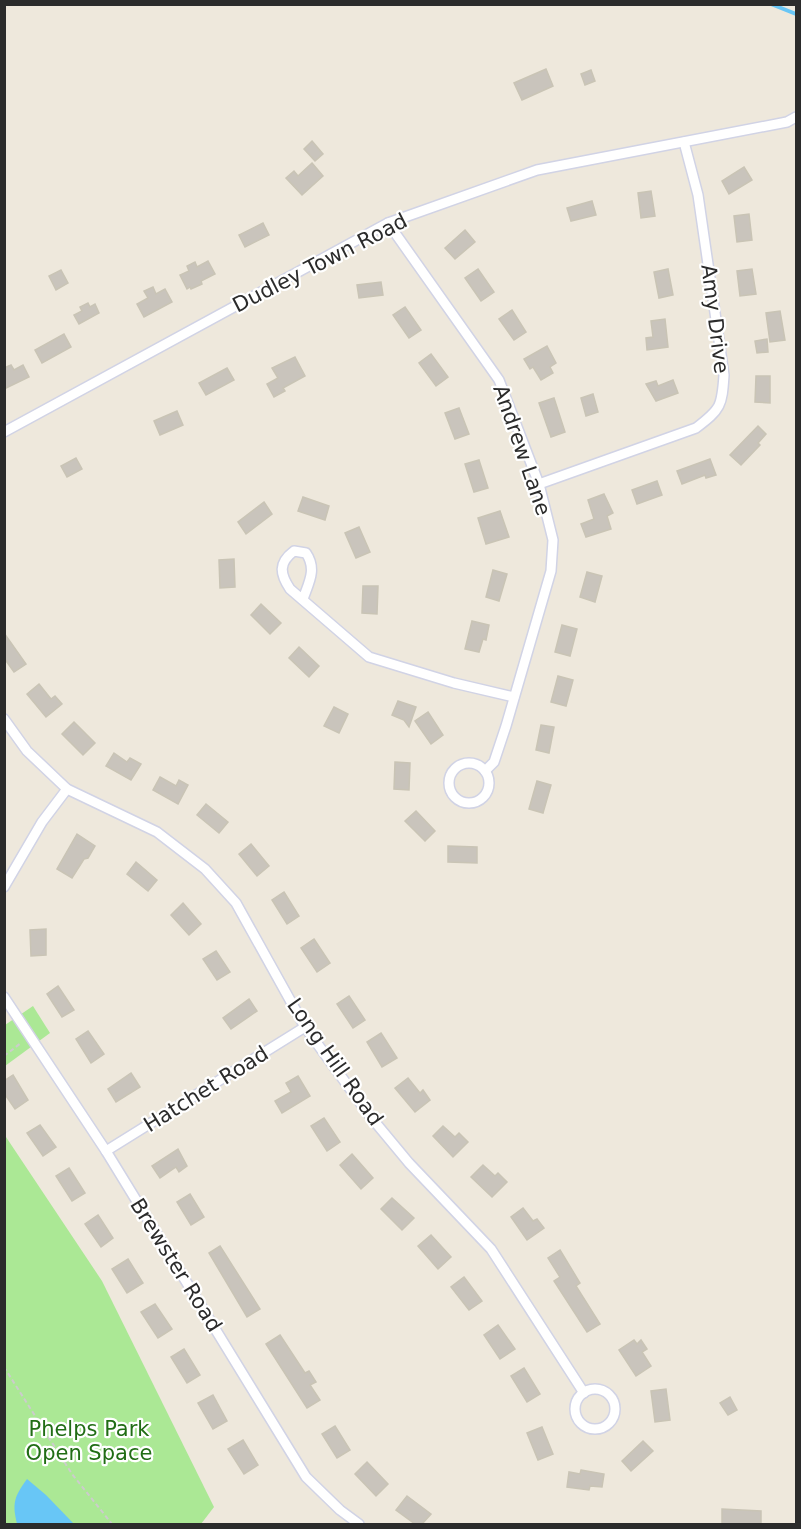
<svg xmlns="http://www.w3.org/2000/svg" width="801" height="1529" viewBox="0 0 801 1529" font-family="'DejaVu Sans',sans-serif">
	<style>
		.green { fill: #abe895 }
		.water { fill: #68c6f6 }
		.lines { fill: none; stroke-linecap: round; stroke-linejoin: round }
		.stream { stroke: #68c6f6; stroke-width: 4 }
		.building { fill: #c9c4bc; stroke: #c9c4b5; stroke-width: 1.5 }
		.minor-casing { stroke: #d1d3e5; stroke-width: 12 }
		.path { stroke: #ccc; stroke-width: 2; stroke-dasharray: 4.5 3; stroke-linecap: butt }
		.minor { stroke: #fff; stroke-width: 9 }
		.labels { text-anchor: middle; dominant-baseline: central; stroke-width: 4.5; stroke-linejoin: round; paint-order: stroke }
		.street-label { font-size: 21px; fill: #2b2b2b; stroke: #fff }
		.park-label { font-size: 21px; fill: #216d15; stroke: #fff }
	</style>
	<rect width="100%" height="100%" fill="#eee8dc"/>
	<g class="green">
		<polygon points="33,1006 50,1033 5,1066 5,1025"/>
		<polygon points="4,1134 102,1281 214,1507 201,1524 5,1524"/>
	</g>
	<path class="water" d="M27 1479 46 1495 74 1524H17C12 1503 14 1497 27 1479Z"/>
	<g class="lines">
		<polyline class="stream" points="771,4 796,14"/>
	</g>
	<g class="building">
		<polygon points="546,69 553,86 522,100 514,83"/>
		<polygon points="591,70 595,81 585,85 581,74"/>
		<polygon points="312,141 323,154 315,161 304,149"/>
		<polygon points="312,163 323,176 302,195 286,178 294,171 298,176"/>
		<polygon points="744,167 752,180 729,194 722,181"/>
		<polygon points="651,191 655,216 641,218 638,193"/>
		<polygon points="592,201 596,215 571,221 567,208"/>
		<polygon points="749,214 752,240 737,242 734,216"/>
		<polygon points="263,223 269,235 245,247 239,235"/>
		<polygon points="465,230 475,242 455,259 445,248"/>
		<polygon points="208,261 215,274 201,281 202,284 191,289 190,287 187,289 180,275 189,271 187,266 195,262 197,267"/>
		<polygon points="478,269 494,292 481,301 465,278"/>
		<polygon points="668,269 673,295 659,298 654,272"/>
		<polygon points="752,269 756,294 740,296 737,271"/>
		<polygon points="61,270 68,283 56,290 49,276"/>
		<polygon points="381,282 383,295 359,298 357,285"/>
		<polygon points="153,287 156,294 165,289 172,302 144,317 137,304 148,298 144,291"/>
		<polygon points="88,303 90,307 95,304 99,313 79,324 74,315 82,311 80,307"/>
		<polygon points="405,307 421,330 409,338 393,315"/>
		<polygon points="512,310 526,332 514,340 499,319"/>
		<polygon points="780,311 785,340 770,342 766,313"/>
		<polygon points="665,319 668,347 647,350 646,338 653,337 651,321"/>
		<polygon points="64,334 71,347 42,363 35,350"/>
		<polygon points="767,339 768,352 757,353 755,341"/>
		<polygon points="547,346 556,363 550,367 553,373 541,380 533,367 530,369 524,359"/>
		<polygon points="431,354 448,377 436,386 419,363"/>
		<polygon points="295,357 305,376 283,388 285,391 274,397 267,384 278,378 272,368"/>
		<polygon points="11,365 14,370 23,365 29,377 4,389 4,368"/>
		<polygon points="227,368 234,380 206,395 199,383"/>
		<polygon points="756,376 770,376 770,403 755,402"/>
		<polygon points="673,380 678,393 656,401 646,384 656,381 658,386"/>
		<polygon points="593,394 598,412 586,416 581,398"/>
		<polygon points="554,398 565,432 551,437 539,403"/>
		<polygon points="459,408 469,434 455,439 445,413"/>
		<polygon points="177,411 183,425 160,435 154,421"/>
		<polygon points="758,426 766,434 758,443 760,445 741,465 730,455"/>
		<polygon points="76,458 82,469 67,477 61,466"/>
		<polygon points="710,459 716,475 706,478 705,475 682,484 677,471"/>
		<polygon points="479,460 488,488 474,492 465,464"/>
		<polygon points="657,481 662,495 637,504 632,490"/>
		<polygon points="604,494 613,513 607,516 611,529 586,537 581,524 594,519 588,500"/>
		<polygon points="303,497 329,506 325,520 298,511"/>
		<polygon points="264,502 272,514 246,534 238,522"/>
		<polygon points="500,511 509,537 486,544 478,518"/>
		<polygon points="359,527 370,552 356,558 345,533"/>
		<polygon points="234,559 235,587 220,588 219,560"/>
		<polygon points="493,570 507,574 499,601 486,597"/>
		<polygon points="587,572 602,576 595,602 580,597"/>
		<polygon points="363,586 378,586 377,614 362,613"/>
		<polygon points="261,604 281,623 270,634 251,615"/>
		<polygon points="472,621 489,625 486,640 483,639 479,652 465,649"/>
		<polygon points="562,625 577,629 570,656 555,652"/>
		<polygon points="4,633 26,664 14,672 4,658"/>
		<polygon points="299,647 319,666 309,677 289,658"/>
		<polygon points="558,676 573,680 566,706 551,702"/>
		<polygon points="39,684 51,699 55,696 62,704 46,717 27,694"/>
		<polygon points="398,701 416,707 409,727 404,720 392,715"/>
		<polygon points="334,707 348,714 339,733 324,726"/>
		<polygon points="428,712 443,735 431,744 415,721"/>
		<polygon points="74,722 95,743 83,755 62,734"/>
		<polygon points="541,725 554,727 549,753 536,750"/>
		<polygon points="114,753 127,762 130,758 141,764 131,780 106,766"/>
		<polygon points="395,762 410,763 409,790 394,789"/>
		<polygon points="160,777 176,786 179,780 188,785 178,804 153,790"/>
		<polygon points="537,781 551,785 543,813 529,809"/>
		<polygon points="206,804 228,822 219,833 197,815"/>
		<polygon points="416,811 435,831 425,841 405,821"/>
		<polygon points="77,834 95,846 88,858 84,859 72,878 57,869"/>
		<polygon points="251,844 269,866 257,876 239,854"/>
		<polygon points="448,846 477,847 477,863 448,862"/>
		<polygon points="136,862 157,880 148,891 127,874"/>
		<polygon points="284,892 299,916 287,924 272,900"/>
		<polygon points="183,903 201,924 189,935 171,915"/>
		<polygon points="46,929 46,955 31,956 30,930"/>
		<polygon points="314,939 330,963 317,972 301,948"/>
		<polygon points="216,951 230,972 217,980 203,959"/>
		<polygon points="58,986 74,1010 62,1017 47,994"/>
		<polygon points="349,996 365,1020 353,1028 337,1004"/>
		<polygon points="249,999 257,1011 231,1029 223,1018"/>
		<polygon points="88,1031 104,1054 91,1063 76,1039"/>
		<polygon points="381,1033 397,1058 382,1067 367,1042"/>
		<polygon points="131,1073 140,1087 116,1102 108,1089"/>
		<polygon points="13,1075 28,1100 15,1109 4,1093 4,1081"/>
		<polygon points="298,1076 310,1096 282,1113 275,1101 291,1092 286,1083"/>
		<polygon points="408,1078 420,1093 423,1090 430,1100 415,1112 395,1088"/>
		<polygon points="324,1118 340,1142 327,1151 311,1126"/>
		<polygon points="40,1125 56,1147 43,1156 27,1133"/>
		<polygon points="443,1126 455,1137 459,1133 468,1142 453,1157 433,1136"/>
		<polygon points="178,1149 187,1166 179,1172 176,1167 160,1178 152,1166"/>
		<polygon points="352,1154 373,1178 361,1189 340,1165"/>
		<polygon points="483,1165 495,1176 498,1173 507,1182 492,1197 471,1177"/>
		<polygon points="69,1168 85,1193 72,1201 56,1176"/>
		<polygon points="190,1194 204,1217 191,1225 177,1202"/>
		<polygon points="392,1198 414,1218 402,1230 381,1209"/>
		<polygon points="523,1208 533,1221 537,1219 544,1228 527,1240 511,1217"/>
		<polygon points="98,1215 113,1238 101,1247 85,1224"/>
		<polygon points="431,1235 451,1257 438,1269 418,1246"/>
		<polygon points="220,1246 260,1309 247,1317 209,1253"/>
		<polygon points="560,1250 580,1283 576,1286 600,1324 587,1332 554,1281 560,1277 548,1258"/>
		<polygon points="128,1259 143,1283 127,1293 112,1269"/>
		<polygon points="464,1277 482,1301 469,1310 451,1287"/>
		<polygon points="155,1304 172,1329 158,1338 141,1312"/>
		<polygon points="498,1325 515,1349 500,1359 484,1335"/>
		<polygon points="280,1335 305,1373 309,1371 316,1382 310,1385 320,1400 307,1408 266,1344"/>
		<polygon points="634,1340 637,1344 641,1340 647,1349 642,1352 651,1366 636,1376 619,1350"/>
		<polygon points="184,1349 200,1375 187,1383 171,1357"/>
		<polygon points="524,1368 540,1394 527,1402 511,1376"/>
		<polygon points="666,1389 670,1420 655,1422 651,1391"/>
		<polygon points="213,1395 227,1421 213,1429 198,1403"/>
		<polygon points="730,1397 737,1410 728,1415 720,1403"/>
		<polygon points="335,1426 350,1450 337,1458 322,1434"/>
		<polygon points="542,1427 553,1454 538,1460 527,1433"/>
		<polygon points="243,1440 258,1465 244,1474 228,1449"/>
		<polygon points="643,1441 653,1451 631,1471 622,1461"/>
		<polygon points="367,1462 388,1484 376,1496 355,1474"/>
		<polygon points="581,1470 604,1474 602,1487 590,1486 589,1490 567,1487 569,1472 580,1474"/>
		<polygon points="407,1496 431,1514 422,1524 415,1524 396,1510"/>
		<polygon points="722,1509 761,1511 761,1524 722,1524"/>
	</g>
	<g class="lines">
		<defs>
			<g id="minor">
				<polyline points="388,223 499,380 539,484 553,540 551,571 506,726 494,762 485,771"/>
				<polyline points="4,432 388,223 537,170 787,122 796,117"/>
				<path d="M539 484 696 428C721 409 722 406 724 375L698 195 684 142"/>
				<path d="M303 599C309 582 317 569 306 553L294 551C278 563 280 574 290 589L369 657 454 683 514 697"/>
				<polyline points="4,719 27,751 67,789 157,832 205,869 236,903 305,1027 370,1116 409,1163 491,1249 584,1393"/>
				<circle cx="469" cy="783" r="20"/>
				<polyline points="4,887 42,822 67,789"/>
				<polyline points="4,997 106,1151 306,1477 340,1510 359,1524"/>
				<polyline points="106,1151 305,1027"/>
				<circle cx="595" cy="1409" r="20"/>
			</g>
		</defs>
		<use href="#minor" class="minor-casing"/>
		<g class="path">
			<polyline points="4,1056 21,1043"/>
			<polyline points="4,1367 72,1474 112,1524"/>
		</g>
		<use href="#minor" class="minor"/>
	</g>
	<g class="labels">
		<g class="street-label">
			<text transform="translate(320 263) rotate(-27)">Dudley Town Road</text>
			<text transform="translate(715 319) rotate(83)">Amy Drive</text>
			<text transform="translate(522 450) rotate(71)">Andrew Lane</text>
			<text transform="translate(335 1062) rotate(55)">Long Hill Road</text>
			<text transform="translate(206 1089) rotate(-32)">Hatchet Road</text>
			<text transform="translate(176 1265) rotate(58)">Brewster Road</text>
		</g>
		<g class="park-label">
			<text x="89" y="1429">Phelps Park<tspan x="89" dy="24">Open Space</tspan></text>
		</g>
	</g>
	<rect width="801" height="1529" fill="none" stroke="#2b2b2b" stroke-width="12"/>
</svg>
